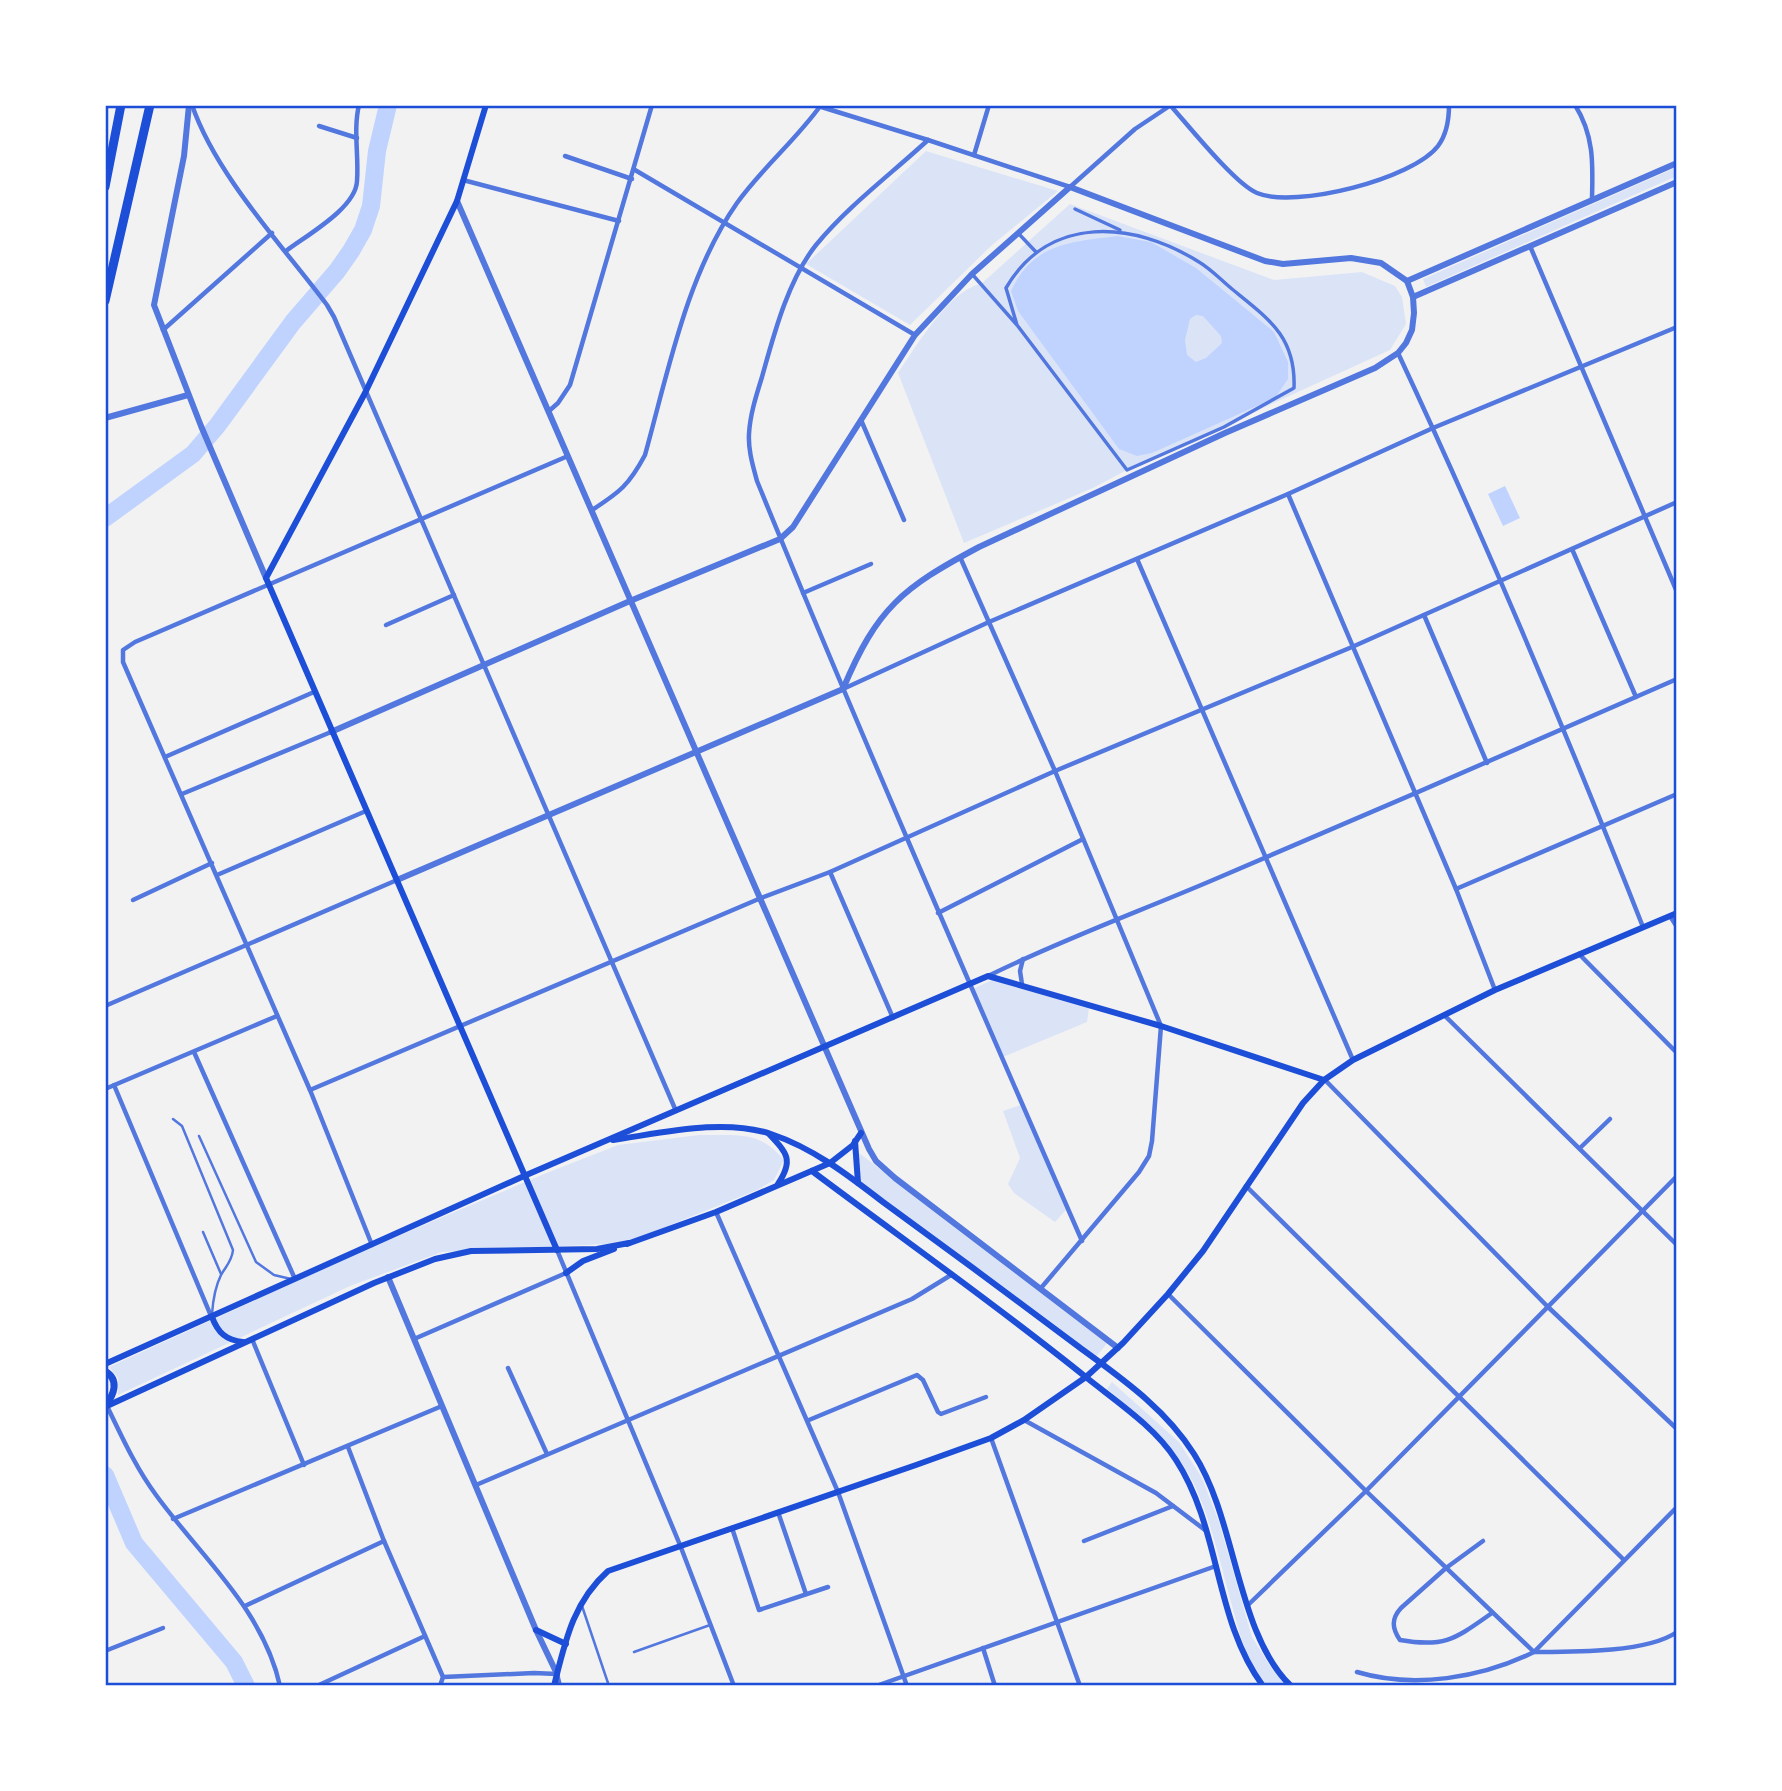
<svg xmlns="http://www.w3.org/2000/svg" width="1782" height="1791" viewBox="0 0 1782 1791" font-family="'Golos Text',sans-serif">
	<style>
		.green { fill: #dbe4f7 }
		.water { fill: #bfd3fe; fill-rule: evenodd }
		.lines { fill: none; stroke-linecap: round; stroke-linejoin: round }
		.river { stroke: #bfd3fe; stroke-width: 18 }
		.service { stroke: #5277de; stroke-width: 2.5 }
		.pedestrian { stroke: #5277de; stroke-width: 3.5 }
		.minor { stroke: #5277de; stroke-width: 4.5 }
		.tertiary { stroke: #5277de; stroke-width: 6 }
		.secondary { stroke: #1d4ed8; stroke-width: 6 }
		.primary { stroke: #1d4ed8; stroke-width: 7 }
		.motorway { stroke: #1d4ed8; stroke-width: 9 }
		.neatline { fill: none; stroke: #1d4ed8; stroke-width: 2.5 }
	</style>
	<rect width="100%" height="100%" fill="#f2f2f2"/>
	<g class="green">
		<polygon points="926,151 1058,191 991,246 910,325 806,264"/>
		<polygon points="1677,167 1677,176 1426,287 1423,279"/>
		<path d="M1070 204 1274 280 1362 272 1395 286 1402 297 1406 324 1390 350 1127 470 1093 488 964 543 898 373C915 348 950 289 981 284Z"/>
		<polygon points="992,980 1089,1008 1087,1022 1003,1057 973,989"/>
		<polygon points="1020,1105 1066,1210 1055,1222 1014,1193 1008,1184 1020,1158 1003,1111"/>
		<path d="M699 1135C736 1136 758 1129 784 1160L774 1180 757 1190 633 1240 607 1244 442 1252 350 1286 118 1395V1378L109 1367 360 1252 544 1174 618 1145Z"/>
		<polygon points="859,1153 1108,1342 1096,1357 859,1182"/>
		<path d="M1112 1382 1179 1442 1202 1478 1219 1522 1252 1637 1272 1669 1286 1686H1268C1248 1666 1240 1636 1233 1609 1221 1568 1212 1521 1193 1482 1174 1444 1139 1415 1107 1389Z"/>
	</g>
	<g class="water">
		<path d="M1117 236 1151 242 1196 268 1274 332 1288 362V379L1275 398 1152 453 1137 456 1119 449 1018 311 1011 291C1033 243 1071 242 1117 236ZM1196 315 1203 316 1221 336 1222 343 1206 358 1196 362 1187 355 1185 340 1190 319Z"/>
		<polygon points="1505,486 1520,518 1503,526 1488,494"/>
	</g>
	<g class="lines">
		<g class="river">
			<polyline points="105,518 193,454 217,426 293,322 337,271 351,251 363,230 371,206 377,151 388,105"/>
			<polyline points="105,1475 134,1543 234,1662 246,1686"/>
		</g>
		<g class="service">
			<path d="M173 1119 182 1126 233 1250C232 1261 226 1266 221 1275 215 1287 213 1300 212 1314"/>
			<polyline points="199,1136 256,1262 274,1275 291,1279"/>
			<polyline points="203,1232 221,1274"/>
			<polyline points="582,1606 609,1686"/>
			<polyline points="634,1652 710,1625"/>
		</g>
		<g class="pedestrian">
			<polyline points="1075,209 1120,230"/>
			<polyline points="1018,233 1036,252"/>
			<path d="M972 274 1017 325 1127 470 1224 427 1294 388C1296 337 1269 319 1232 289 1221 280 1211 269 1199 262 1134 221 1049 214 1006 288L1017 325"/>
		</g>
		<g class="minor">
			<path d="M192 105C216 175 282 245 327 305L334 317 676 1111"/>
			<polyline points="815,105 928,140 1070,187 1135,129 1171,105"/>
			<path d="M1170 105C1188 125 1235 184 1257 193 1295 209 1413 179 1438 146 1447 134 1449 119 1449 105"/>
			<path d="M1575 105C1594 135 1593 164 1592 198"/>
			<polyline points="319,126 357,138"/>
			<path d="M928 140C891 174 848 206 816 245 788 280 774 334 762 377 756 396 750 415 749 434 748 450 753 466 757 481 861 736 972 989 1082 1241"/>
			<polyline points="974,155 989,105"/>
			<polyline points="565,156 632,179"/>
			<polyline points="635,170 915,335"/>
			<polyline points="463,180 619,221"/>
			<polyline points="1530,246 1677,592"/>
			<path d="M286 251C307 235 356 208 357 181 359 156 353 130 359 105"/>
			<polyline points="163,330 272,233"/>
			<path d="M1398 353C1486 541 1567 734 1643 927"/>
			<polyline points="549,411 558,403 570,385 652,105"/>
			<polyline points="861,420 904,520"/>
			<polyline points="1288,494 1456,889 1495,990"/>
			<path d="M592 510C620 492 629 485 645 455 668 372 687 274 737 203 762 168 796 140 821 105"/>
			<polyline points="1572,549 1636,697"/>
			<polyline points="960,557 1055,771 1161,1026 1152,1141 1149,1156 1139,1172 1041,1288"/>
			<polyline points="1137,559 1353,1060"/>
			<polyline points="803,593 871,564"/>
			<polyline points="1424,615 1487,763"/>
			<polyline points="386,625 454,595"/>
			<polyline points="843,689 989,622 1288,494 1433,428 1677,327"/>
			<polyline points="165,757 314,692"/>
			<polyline points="182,794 331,732"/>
			<polyline points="830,872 893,1018"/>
			<polyline points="217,875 366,811"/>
			<polyline points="1456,889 1677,794"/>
			<polyline points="133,900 212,863"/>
			<polyline points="938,913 1083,839"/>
			<polyline points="1670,916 1677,927"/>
			<polyline points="1579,954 1677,1053"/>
			<path d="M988 976C1061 940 1138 912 1213 880 1368 814 1523 747 1677 679"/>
			<polyline points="1022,984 1020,971 1023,959"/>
			<polyline points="105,1006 397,880"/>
			<polyline points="1444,1015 1677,1245"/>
			<polyline points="194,1052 295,1279"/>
			<polyline points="1325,1080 1547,1306 1677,1429"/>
			<polyline points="114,1085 211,1316"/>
			<polyline points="105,1089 277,1016"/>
			<polyline points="310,1090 761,898 830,872 1055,771 1352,647 1677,502"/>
			<polyline points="1580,1148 1610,1119"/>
			<polyline points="1246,1186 1623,1559"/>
			<polyline points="716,1212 838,1492 907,1686"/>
			<polyline points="372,1245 310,1090 123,662 123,650 135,642 568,456"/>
			<polyline points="557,1250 680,1545 734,1686"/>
			<path d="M1168 1294 1366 1491 1534 1652C1571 1652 1647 1653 1677 1632"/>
			<polyline points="252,1339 304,1465"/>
			<polyline points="414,1339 566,1273"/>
			<polyline points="508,1368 547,1454"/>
			<path d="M107 1406C122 1437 136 1468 156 1495 201 1557 263 1609 280 1686"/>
			<polyline points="809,1420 917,1375 923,1380 938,1412 941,1414 986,1397"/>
			<polyline points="1024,1420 1156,1493 1205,1530"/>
			<polyline points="991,1438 1080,1686"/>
			<polyline points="348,1447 384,1541 443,1677 440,1686"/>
			<polyline points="476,1485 912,1299 951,1275"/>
			<polyline points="778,1512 806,1594"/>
			<polyline points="173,1519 442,1406"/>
			<polyline points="732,1528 759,1610 828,1587"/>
			<polyline points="1084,1541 1173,1506"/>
			<path d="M1483 1541 1446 1568 1401 1608C1391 1619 1392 1628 1400 1640 1446 1648 1456 1638 1492 1613"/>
			<polyline points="1248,1605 1366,1491 1677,1176"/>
			<polyline points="245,1606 384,1541"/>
			<polyline points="983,1648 995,1686"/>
			<polyline points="105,1651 163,1628"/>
			<path d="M1357 1672C1414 1689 1481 1678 1534 1652L1677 1507"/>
			<polyline points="443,1677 534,1673 557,1674 560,1686"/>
			<polyline points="319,1685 425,1636"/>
			<polyline points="876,1686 1216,1566"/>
		</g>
		<g class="tertiary">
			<polyline points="189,105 184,156 154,305 201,426 266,578"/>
			<polyline points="457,201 869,1149 876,1161 895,1178 1118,1348"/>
			<polyline points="1407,281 1677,163"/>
			<polyline points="1413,297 1677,182"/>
			<polyline points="105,418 188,395"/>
			<path d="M331 732 630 601 780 539 793 527 915 335 972 274 1070 187 1265 261 1283 264 1351 258 1381 263 1407 281 1413 297 1414 313 1412 330 1406 343 1398 353 1375 368 1225 433 979 547C902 588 877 608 843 689L397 880"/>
			<polyline points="388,1277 536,1630 557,1674"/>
		</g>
		<g class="secondary">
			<polyline points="486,105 457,201 365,393 266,578 557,1250"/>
			<path d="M769 1134C787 1153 794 1160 778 1184"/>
			<path d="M613 1140C662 1133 723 1118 771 1134 813 1148 848 1175 883 1202 913 1224 943 1246 973 1268 1008 1294 1043 1320 1079 1347 1121 1378 1165 1408 1194 1454 1237 1521 1236 1633 1291 1686"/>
			<polyline points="855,1141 858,1183"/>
			<path d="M812 1171C904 1240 998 1306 1087 1378 1117 1402 1155 1427 1176 1460 1221 1529 1214 1620 1263 1686"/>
			<polyline points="627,1244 716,1212 830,1163 853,1145 861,1133"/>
			<polyline points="566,1273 583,1261 614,1249"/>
			<path d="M212 1317C218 1333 226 1340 243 1342"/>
			<polyline points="105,1364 524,1176 988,976 1161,1026 1324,1080"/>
			<polyline points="107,1406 374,1283 435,1259 471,1251 597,1249 629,1243"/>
			<polyline points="536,1630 566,1644"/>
			<path d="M554 1686C565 1642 573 1602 608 1571L916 1465 991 1438 1024 1420 1086 1377 1123 1343 1168 1294 1203 1251 1303 1103 1324 1080 1353 1060 1495 990 1677 913"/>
		</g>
		<path class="primary" d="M105 1371C120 1380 114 1395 105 1406"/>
		<g class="motorway">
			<polyline points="105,187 121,105"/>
			<polyline points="105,301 150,105"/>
		</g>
	</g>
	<rect width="1782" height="1791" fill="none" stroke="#ffffff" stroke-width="214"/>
	<rect x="107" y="107" width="1568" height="1577" class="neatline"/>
</svg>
